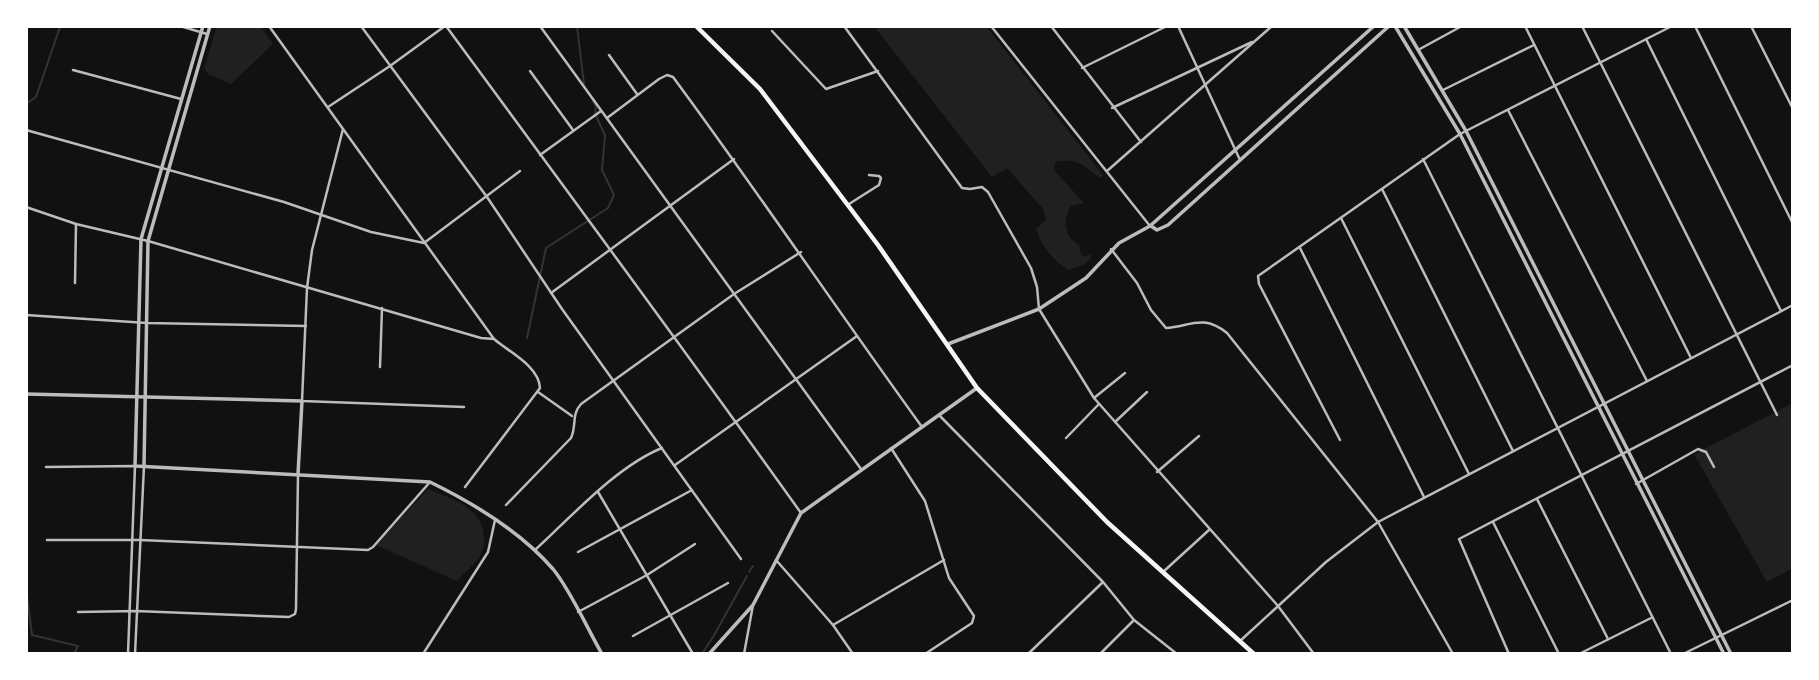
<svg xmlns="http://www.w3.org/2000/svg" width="1819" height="680" viewBox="0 0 1819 680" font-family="Figtree,sans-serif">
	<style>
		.green { fill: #202020 }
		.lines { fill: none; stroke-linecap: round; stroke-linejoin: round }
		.stream { stroke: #333; stroke-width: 2 }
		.minor { stroke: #bcbcbc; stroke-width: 2.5 }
		.tertiary { stroke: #bcbcbc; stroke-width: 3.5 }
		.secondary { stroke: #f5f5f5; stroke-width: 4.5 }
	</style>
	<rect width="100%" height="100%" fill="#111"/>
	<g class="green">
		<polygon points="217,26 260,26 273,44 231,84 208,74 204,68"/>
		<path d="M874 26H986L1103 175 1100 178C1084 166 1080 159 1057 161L1054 166 1055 171 1084 203 1071 206C1062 218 1064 237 1079 245L1081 254 1085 257 1090 254 1091 257 1085 264 1069 270C1055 263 1040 244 1036 229L1046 219 1043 209 1007 168 992 177Z"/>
		<polygon points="1793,403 1793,568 1767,582 1694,454"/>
		<path d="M428 489C450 498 477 506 483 530 484 538 485 545 482 552 477 563 465 572 457 581L376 545Z"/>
	</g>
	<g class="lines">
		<g class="stream">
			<polyline points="577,26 584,84"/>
			<polyline points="26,104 36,97 60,27"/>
			<polyline points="527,338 546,248 608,208 614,195 602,170 605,135 595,114 596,107 593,101"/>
			<polyline points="749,572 753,566"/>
			<polyline points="26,588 32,635 78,646 74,654"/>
			<polyline points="702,654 713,637 747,576"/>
		</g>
		<g class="minor">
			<polyline points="180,26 207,34"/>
			<polyline points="361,26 487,197 562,309 741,559"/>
			<path d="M446 26C565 188 684 349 801 513"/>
			<polyline points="540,26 861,469"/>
			<polyline points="844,26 962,188 970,189 982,187 988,192 1031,268 1037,287 1039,309 1094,398 1278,606 1314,654"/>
			<polyline points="991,26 1150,226"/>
			<polyline points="1051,26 1141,142"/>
			<polyline points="1178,26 1240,160"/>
			<polyline points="1525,26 1691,358"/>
			<polyline points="1582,26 1777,415"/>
			<polyline points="1695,26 1793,224"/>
			<polyline points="1751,26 1793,109"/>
			<polyline points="772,31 826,89 878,71"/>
			<polyline points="1646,39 1781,311"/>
			<polyline points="1418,50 1462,26"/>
			<polyline points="609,55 637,94"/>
			<polyline points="1082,68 1167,26"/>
			<polyline points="73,70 181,99"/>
			<polyline points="530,71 573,130"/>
			<polyline points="1443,90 1534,45"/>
			<polyline points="328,107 390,66 445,26"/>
			<polyline points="1112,108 1252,42"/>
			<polyline points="1508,110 1647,381"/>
			<path d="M607 118 659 79 667 75 673 77C758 192 838 311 922 427"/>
			<polyline points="343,129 312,250 307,288 302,401 464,407"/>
			<polyline points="26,130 284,202 371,232 424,243 520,171"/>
			<polyline points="540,155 601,111"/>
			<polyline points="1423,159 1671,654"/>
			<polyline points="1107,171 1272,26"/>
			<polyline points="1382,189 1513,451"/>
			<polyline points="849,204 879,185 881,178 879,176 869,175"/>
			<polyline points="26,207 76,224 148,241 481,338 494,339 269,26"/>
			<polyline points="1341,218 1469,474"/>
			<polyline points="1300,248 1424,497"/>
			<path d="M1111 249 1137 283 1151 310 1166 328C1191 326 1203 314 1227 333L1378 522 1453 654"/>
			<polyline points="75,283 76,224"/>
			<polyline points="551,293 734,159"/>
			<polyline points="26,315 147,323 306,326"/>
			<polyline points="380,367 382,308"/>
			<polyline points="538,392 572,416"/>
			<polyline points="1094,398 1125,373"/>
			<polyline points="939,415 1103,582 1134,620 1177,654"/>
			<polyline points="1115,422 1147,392"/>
			<polyline points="1066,438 1099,404"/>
			<polyline points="1340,440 1259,284 1258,276 1460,134 1672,26"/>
			<polyline points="891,448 925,501 949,578 974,616 972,623 925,654"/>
			<polyline points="675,465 857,336"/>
			<polyline points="46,467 135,466 128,654"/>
			<polyline points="1157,472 1199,436"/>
			<polyline points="1636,484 1698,449 1706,452 1714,467"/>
			<path d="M465 487 540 388C539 366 509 352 494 339"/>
			<polyline points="598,492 693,654"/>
			<polyline points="1537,499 1608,639"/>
			<path d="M506 505 571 438C577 425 571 415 581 404L734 294 801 252"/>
			<polyline points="1493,522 1559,654"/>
			<polyline points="47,540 140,540 368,550 373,547 430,482"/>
			<path d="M535 550C571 517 617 466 662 448"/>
			<polyline points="578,552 692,490"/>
			<polyline points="776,560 833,625 853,654"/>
			<polyline points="1163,572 1209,530"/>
			<polyline points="78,612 136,611 289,617 295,614 296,609 298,475"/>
			<polyline points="578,612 647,575 695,544"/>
			<polyline points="833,625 944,560"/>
			<polyline points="633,636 728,583"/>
			<polyline points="1240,641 1326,562 1378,522 1793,305"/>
			<polyline points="26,652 30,654"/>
			<polyline points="135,654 144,466"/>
			<polyline points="423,654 488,552 495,520"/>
			<polyline points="744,654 753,605"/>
			<polyline points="1028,654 1103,582"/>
			<polyline points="1100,654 1134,620"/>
			<polyline points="1509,654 1459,539 1793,365"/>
			<polyline points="1579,654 1651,618"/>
			<polyline points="1683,654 1793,600"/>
		</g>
		<g class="tertiary">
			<path d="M203 26 141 239 135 466 430 482C473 503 521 532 553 569 571 591 587 628 602 654"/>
			<polyline points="1395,26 1460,134 1724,654"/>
			<polyline points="1404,26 1466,131 1731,654"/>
			<polyline points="1151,226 1157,230 1168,225 1389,26"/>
			<polyline points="948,344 1039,309 1086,278 1119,243 1150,226 1374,26"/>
			<polyline points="26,394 302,401 298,474"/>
			<polyline points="144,466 148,241 210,26"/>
			<polyline points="709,654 753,605 801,513 977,388"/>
		</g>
		<polyline class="secondary" points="696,26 760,89 878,245 977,388 1107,522 1254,654"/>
	</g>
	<rect width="1819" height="680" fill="none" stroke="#ffffff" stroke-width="56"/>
</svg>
